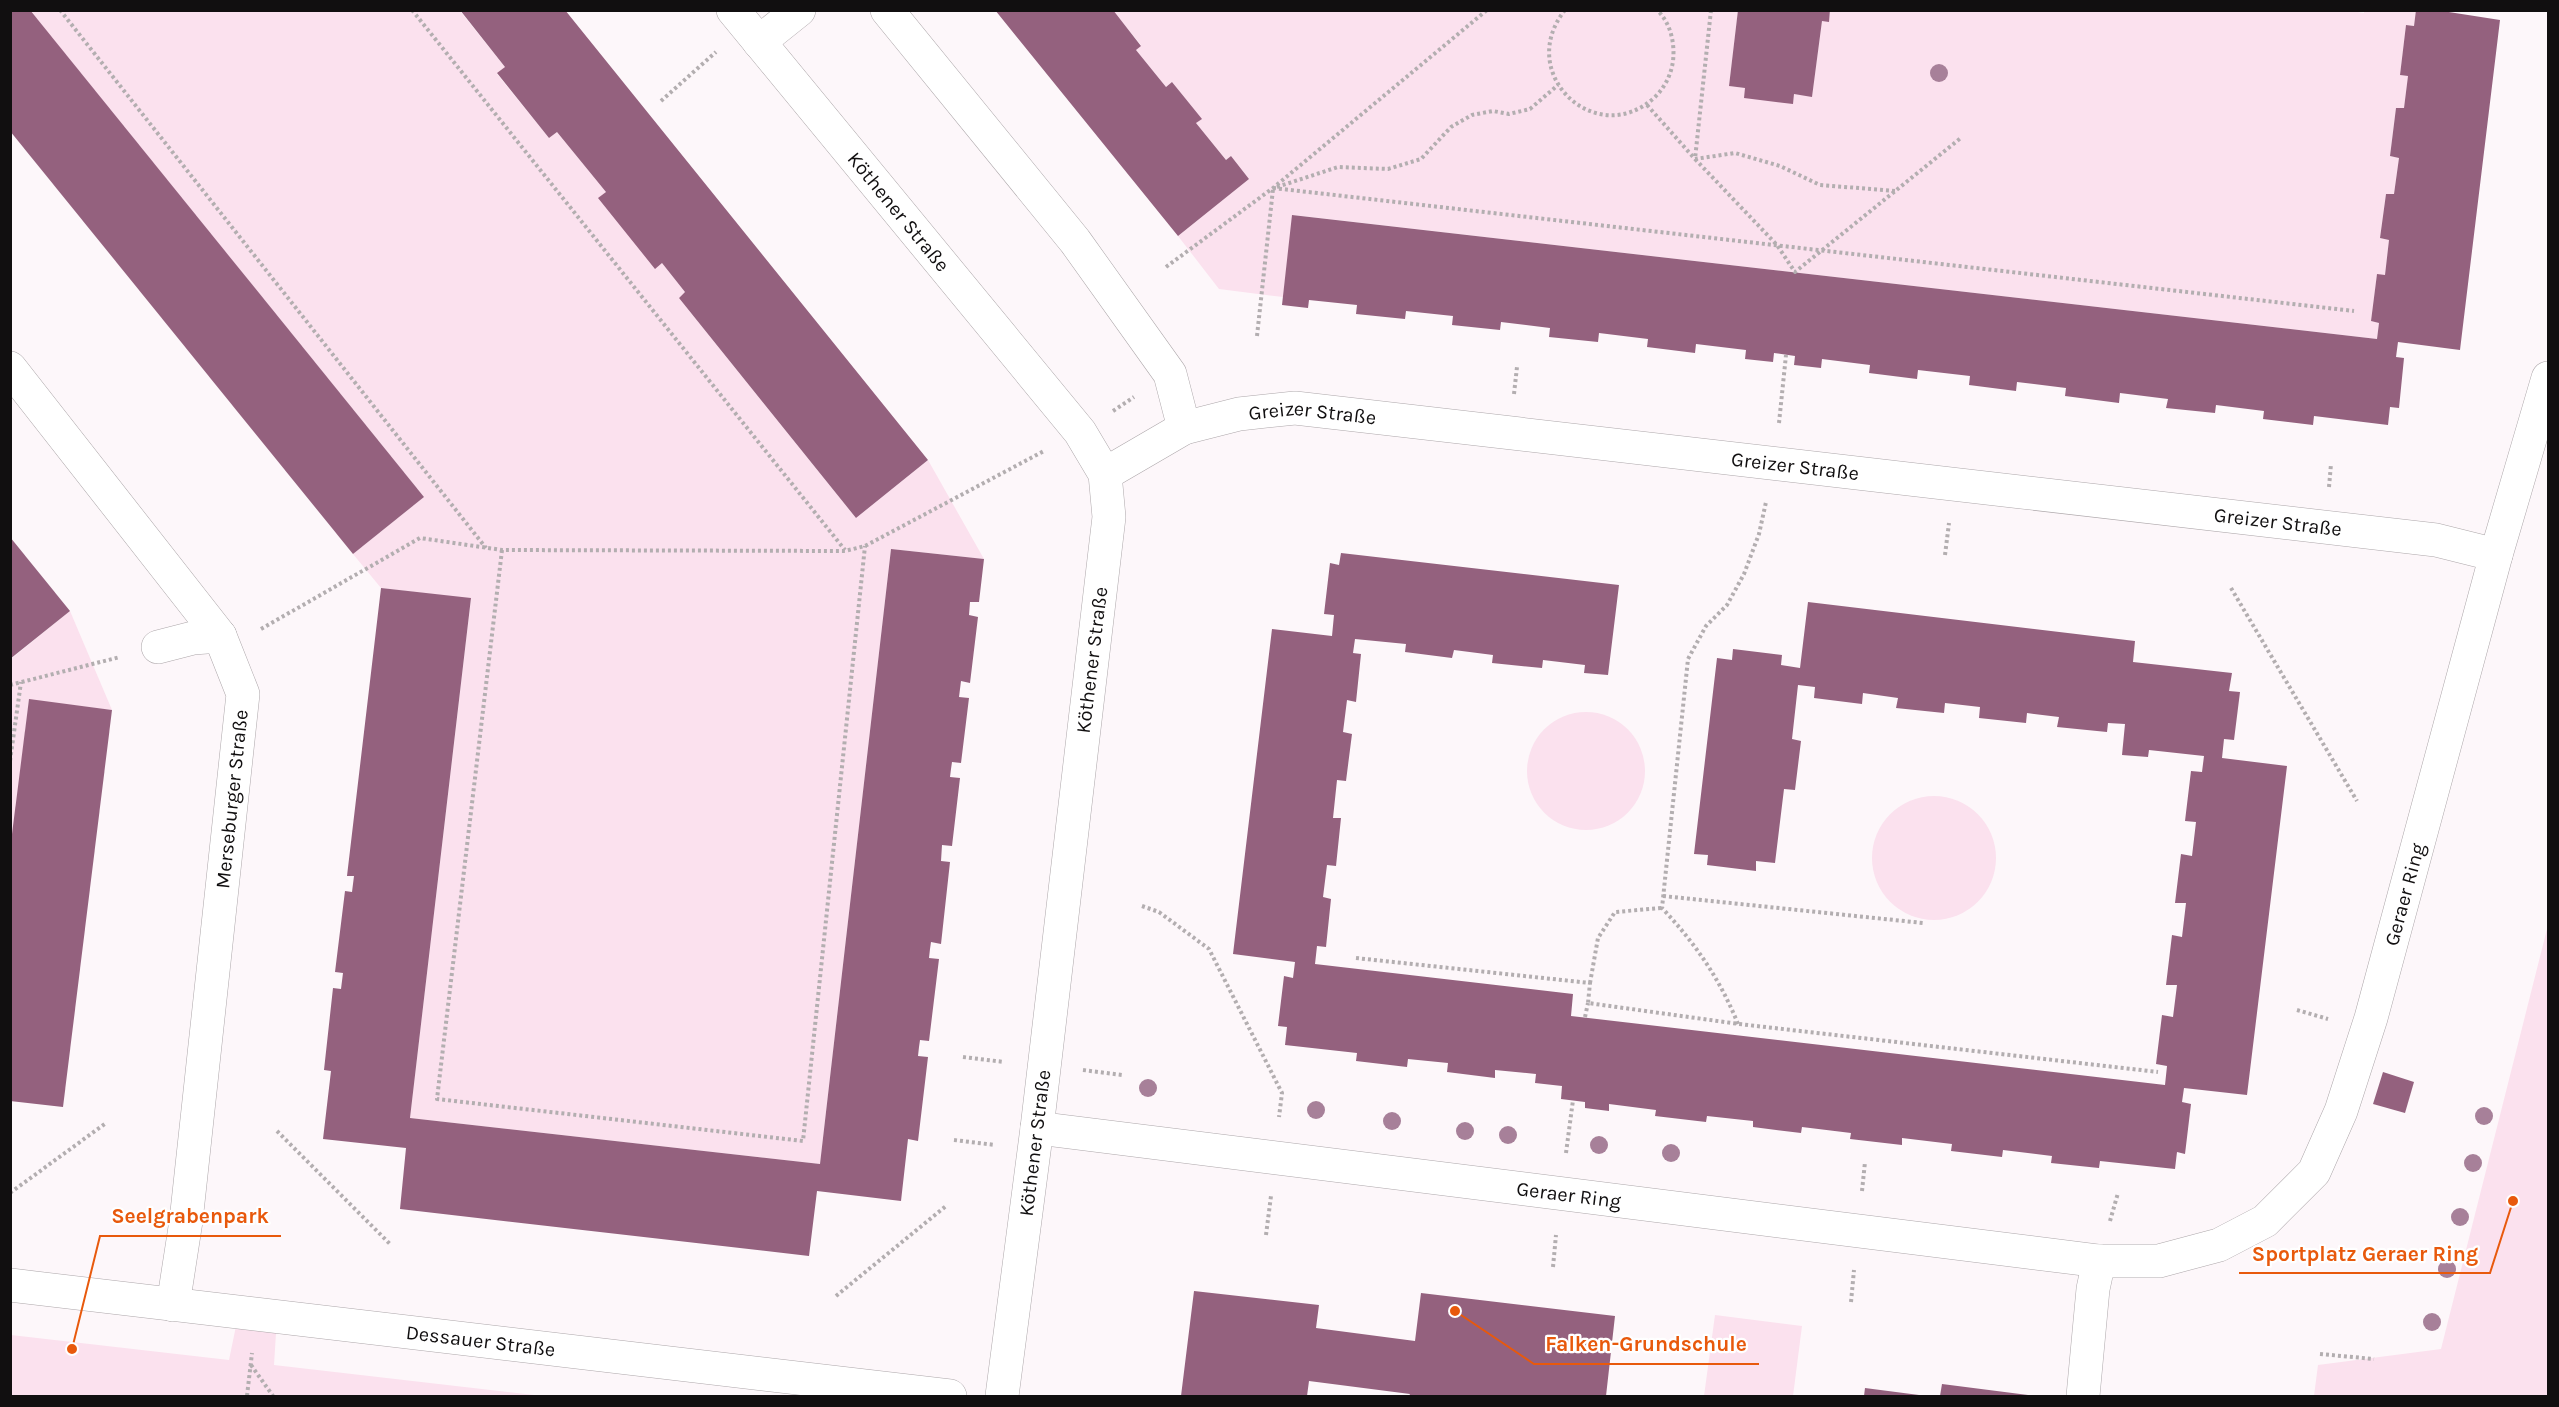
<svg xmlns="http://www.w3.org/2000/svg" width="2559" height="1407" viewBox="0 0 2559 1407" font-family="Karla,sans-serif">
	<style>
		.green { fill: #fbe1ee }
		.building { fill: #94617e }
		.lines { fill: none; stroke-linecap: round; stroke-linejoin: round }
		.minor-casing { stroke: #ada7aa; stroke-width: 34 }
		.path { stroke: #b3aeb0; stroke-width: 4; stroke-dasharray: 3 3; stroke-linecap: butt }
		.minor { stroke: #fff; stroke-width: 33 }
		.tree { fill: #a78099 }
		.labels { text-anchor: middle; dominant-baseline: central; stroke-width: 4.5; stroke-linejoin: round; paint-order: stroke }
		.street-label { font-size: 20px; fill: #110f10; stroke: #fff }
		.leader { fill: none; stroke: #e8590c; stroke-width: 2 }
		.callout-dot { fill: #e8590c; stroke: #fff; stroke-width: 2 }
		.callout-label { font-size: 21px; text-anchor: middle; font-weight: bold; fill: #e8590c; stroke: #fff; stroke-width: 4.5; stroke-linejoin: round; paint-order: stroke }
	</style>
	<rect width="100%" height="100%" fill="#fdf7fa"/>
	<g class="green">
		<polygon points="447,10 460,11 505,67 497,74 549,138 557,132 606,192 599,198 655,268 662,263 685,292 679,298 856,518 928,460 984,559 891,549 820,1164 410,1118 471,599 381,588 353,554 424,497 30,11"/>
		<polygon points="2345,10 2364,13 2364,10 2416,11 2414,26 2406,25 2400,75 2408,76 2404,108 2396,108 2390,156 2399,158 2394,194 2386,194 2380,238 2389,240 2385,275 2377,275 2371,321 2379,323 2377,339 1293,215 1283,297 1219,289 1178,236 1249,179 1231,156 1226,160 1196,123 1201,119 1172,82 1166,87 1136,50 1141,45 1113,11 1738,11 1729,86 1745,88 1793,103 1794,94 1812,96 1822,21 1829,21 1830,11"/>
		<polygon points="70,611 112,710 29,700 11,850 11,659"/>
		<circle cx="1586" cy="771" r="59"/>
		<circle cx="1934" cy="858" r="62"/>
		<polygon points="2548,925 2548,1396 2314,1396 2318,1365 2441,1349"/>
		<polygon points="1715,1315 1802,1326 1793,1396 1704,1396"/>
		<polygon points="236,1326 276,1333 274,1365 543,1396 11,1396 11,1335 229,1360"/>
	</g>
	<g class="building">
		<polygon points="10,10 30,10 424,497 353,554 10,131"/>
		<polygon points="460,10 565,10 928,460 856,518 679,298 685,292 662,263 655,269 598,198 606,192 557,132 549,138 497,73 505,67"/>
		<polygon points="995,10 1113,10 1141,46 1136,50 1166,87 1172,82 1202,119 1196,123 1226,160 1231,156 1249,179 1178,236"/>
		<polygon points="1738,10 1830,10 1829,22 1822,21 1812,97 1794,94 1793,104 1744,98 1745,88 1729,86"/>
		<polygon points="2416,10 2436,10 2500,20 2460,350 2398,342 2396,357 2404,358 2399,408 2390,407 2388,425 2314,416 2313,425 2263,419 2264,411 2216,405 2215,413 2166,408 2168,399 2120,393 2119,403 2065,396 2066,388 2017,382 2016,391 1969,385 1970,376 1918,370 1917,379 1869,373 1870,365 1822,359 1821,368 1794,365 1795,356 1774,353 1773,362 1745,359 1746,350 1696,344 1695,353 1647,347 1648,339 1599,333 1598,342 1549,337 1550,328 1501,322 1500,330 1452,325 1453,316 1406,311 1405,319 1356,314 1357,305 1309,300 1308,308 1282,305 1292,215 2377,339 2379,323 2371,321 2377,274 2385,275 2389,240 2380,238 2386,194 2394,194 2399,158 2390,156 2396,108 2404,108 2408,76 2400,75 2406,25 2414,26"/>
		<polygon points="10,537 70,611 10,659"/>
		<polygon points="891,549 984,559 979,602 970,602 969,615 978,617 970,683 961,681 959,697 969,698 961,763 952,762 951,769 950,777 960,778 952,846 942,845 941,861 950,862 941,944 931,942 930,949 929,958 939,959 929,1041 920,1040 919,1047 918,1056 928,1057 918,1141 908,1139 901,1201 817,1191 809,1256 400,1209 406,1148 323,1139 331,1071 324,1070 333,988 341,989 343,973 335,972 345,891 352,892 354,876 347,876 381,588 471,598 410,1118 820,1164"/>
		<polygon points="1341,553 1619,585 1608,675 1584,673 1585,665 1543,660 1542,668 1492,663 1493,655 1454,650 1452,658 1405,652 1406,644 1355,639 1353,653 1361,654 1356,702 1347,700 1343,732 1352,734 1346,781 1337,780 1333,818 1341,818 1336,866 1327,865 1323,897 1331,899 1326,947 1317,946 1315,964 1573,994 1571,1016 2165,1085 2167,1066 2156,1064 2162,1015 2173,1017 2177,985 2166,985 2172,935 2182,937 2186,903 2175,903 2181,854 2192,856 2196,822 2185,821 2191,771 2202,772 2204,756 2149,750 2148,757 2122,755 2125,724 2108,723 2107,732 2057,727 2059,717 2027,713 2026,723 1979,718 1980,707 1945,703 1944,713 1896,708 1898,698 1863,693 1862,704 1814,698 1815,687 1798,685 1792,739 1801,741 1795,790 1784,789 1775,863 1756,861 1756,871 1707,865 1708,855 1694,854 1717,658 1732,660 1733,649 1782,655 1781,665 1800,668 1808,602 2135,641 2133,662 2232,673 2229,691 2240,692 2234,740 2224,739 2222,758 2287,766 2247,1095 2184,1088 2182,1102 2191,1104 2185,1154 2177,1152 2175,1169 2100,1161 2099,1168 2051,1163 2052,1156 2003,1150 2002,1157 1951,1151 1952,1144 1902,1138 1902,1145 1850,1139 1851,1133 1802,1127 1801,1133 1753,1127 1753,1121 1707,1116 1706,1122 1655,1116 1656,1110 1609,1104 1609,1111 1585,1108 1585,1102 1561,1099 1562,1086 1535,1083 1536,1074 1495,1070 1495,1078 1447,1072 1448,1063 1408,1059 1407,1067 1356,1061 1357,1053 1285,1045 1287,1027 1278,1026 1284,976 1293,978 1295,962 1233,954 1272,629 1332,636 1334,615 1324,614 1330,563 1339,565"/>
		<polygon points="29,699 112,710 63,1107 10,1101 10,850"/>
		<polygon points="2383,1072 2414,1082 2405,1113 2373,1104"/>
		<polygon points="1194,1291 1319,1305 1316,1328 1415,1341 1421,1293 1615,1316 1606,1396 1409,1396 1410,1394 1309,1381 1307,1396 1181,1396"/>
		<polygon points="1942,1384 2028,1395 2028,1396 1940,1396"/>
		<polygon points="1865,1388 1919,1395 1919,1396 1864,1396"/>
	</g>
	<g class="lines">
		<defs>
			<g id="minor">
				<path id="s1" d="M733 10 1080 432 1105 474 1109 517 1037 1128 1002 1396"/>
				<polyline points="887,10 1075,241 1170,374 1184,428"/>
				<polyline points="759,42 799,10"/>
				<polyline points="10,368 220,636 243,694 186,1221 173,1305"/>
				<path id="s2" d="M1105 474 1184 428 1239 414 1295 408 2436 540 2496 555"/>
				<polyline points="158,647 193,638 220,636"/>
				<path id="s3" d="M1037 1128 2099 1261H2159L2219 1245 2265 1221 2314 1172 2341 1111 2371 1018 2496 555 2548 378"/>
				<path id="s4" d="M10 1285 950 1396"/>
				<polyline points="2083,1396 2093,1289 2099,1261"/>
			</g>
		</defs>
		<use href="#minor" class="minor-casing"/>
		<g class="path">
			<polyline points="60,10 486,548"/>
			<polyline points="412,10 845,550"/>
			<path d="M1565 10C1514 74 1597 151 1655 97 1665 87 1671 75 1673 61 1675 44 1671 23 1657 10"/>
			<polyline points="1711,10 1695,159 1777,245 1795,272 1962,137"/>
			<polyline points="661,101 716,52"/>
			<polyline points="1647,105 1695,159 1735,153 1780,166 1820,185 1896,191"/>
			<polyline points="1277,187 1338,167 1388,169 1421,159 1451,127 1472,115 1493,111 1509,114 1530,109 1558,85"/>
			<polyline points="1273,188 2354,311"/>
			<polyline points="1166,267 1273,188 1487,10"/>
			<polyline points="1257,336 1273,189"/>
			<polyline points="1514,394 1517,367"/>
			<polyline points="1113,411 1134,397"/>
			<polyline points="1779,423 1786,355"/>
			<polyline points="2329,487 2331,464"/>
			<polyline points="502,550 437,1099 803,1141 865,546"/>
			<polyline points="1945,555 1949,523"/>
			<polyline points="2231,588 2357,801"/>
			<polyline points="261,629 420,538 502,550 845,551 865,546 1044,451"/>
			<polyline points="10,685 120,657"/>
			<polyline points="10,761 21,682"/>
			<polyline points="1663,896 1923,923"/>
			<polyline points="1142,906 1159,912 1209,949 1282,1093 1279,1117"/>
			<polyline points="1356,958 1590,983 1588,1003 1739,1024 2158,1072"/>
			<polyline points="1590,983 1598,938 1615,912 1662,908"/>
			<polyline points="2297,1010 2328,1019"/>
			<polyline points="1585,1017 1588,1003"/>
			<path d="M1738 1024C1720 979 1695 943 1662 908L1688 659 1706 626 1727 605 1744 574 1759 534 1766 502"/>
			<polyline points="963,1057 1004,1062"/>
			<polyline points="1083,1070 1122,1075"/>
			<polyline points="277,1131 390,1244"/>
			<polyline points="954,1140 995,1145"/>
			<polyline points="1566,1153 1573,1100"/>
			<polyline points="1862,1191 1865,1162"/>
			<polyline points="10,1193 106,1123"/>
			<polyline points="2110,1221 2118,1193"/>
			<polyline points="1266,1235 1271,1196"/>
			<polyline points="1553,1267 1556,1235"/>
			<polyline points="836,1296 946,1206"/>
			<polyline points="1851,1302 1854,1270"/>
			<polyline points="2320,1354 2374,1359"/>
			<polyline points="251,1365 273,1396"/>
			<polyline points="247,1396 252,1353"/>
		</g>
		<use href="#minor" class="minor"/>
	</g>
	<g class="tree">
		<circle cx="1939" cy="73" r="9"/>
		<circle cx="1148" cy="1088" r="9"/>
		<circle cx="1316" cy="1110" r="9"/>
		<circle cx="2484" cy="1116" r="9"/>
		<circle cx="1392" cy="1121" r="9"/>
		<circle cx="1465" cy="1131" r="9"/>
		<circle cx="1508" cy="1135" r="9"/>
		<circle cx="1599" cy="1145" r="9"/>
		<circle cx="1671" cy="1153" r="9"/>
		<circle cx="2473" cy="1163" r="9"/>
		<circle cx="2460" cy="1217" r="9"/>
		<circle cx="2447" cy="1269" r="9"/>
		<circle cx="2432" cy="1322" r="9"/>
	</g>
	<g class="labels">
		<g class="street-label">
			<text stroke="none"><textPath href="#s1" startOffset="261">Köthener Straße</textPath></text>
			<text stroke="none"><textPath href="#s2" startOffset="222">Greizer Straße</textPath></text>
			<text stroke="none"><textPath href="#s2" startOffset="708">Greizer Straße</textPath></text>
			<text stroke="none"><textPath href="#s2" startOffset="1194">Greizer Straße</textPath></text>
			<text transform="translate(1092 660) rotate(-83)">Köthener Straße</text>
			<text transform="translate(232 799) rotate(-84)">Merseburger Straße</text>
			<text stroke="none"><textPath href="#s3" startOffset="1606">Geraer Ring</textPath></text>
			<text transform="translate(1035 1143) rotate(-83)">Köthener Straße</text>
			<text stroke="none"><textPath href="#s3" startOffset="536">Geraer Ring</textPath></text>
			<text stroke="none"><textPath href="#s4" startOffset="474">Dessauer Straße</textPath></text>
		</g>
	</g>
	<path class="leader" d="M72 1349L100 1236H281M2513 1201L2490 1273H2239M1455 1311L1534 1364H1759"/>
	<g class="callout-dot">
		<circle cx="72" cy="1349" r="6"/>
		<circle cx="2513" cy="1201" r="6"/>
		<circle cx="1455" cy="1311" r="6"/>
	</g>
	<g class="callout-label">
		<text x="190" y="1223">Seelgrabenpark</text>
		<text x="2365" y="1261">Sportplatz Geraer Ring</text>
		<text x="1646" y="1351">Falken-Grundschule</text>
	</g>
	<rect width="2559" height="1407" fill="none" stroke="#110f10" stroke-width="24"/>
</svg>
